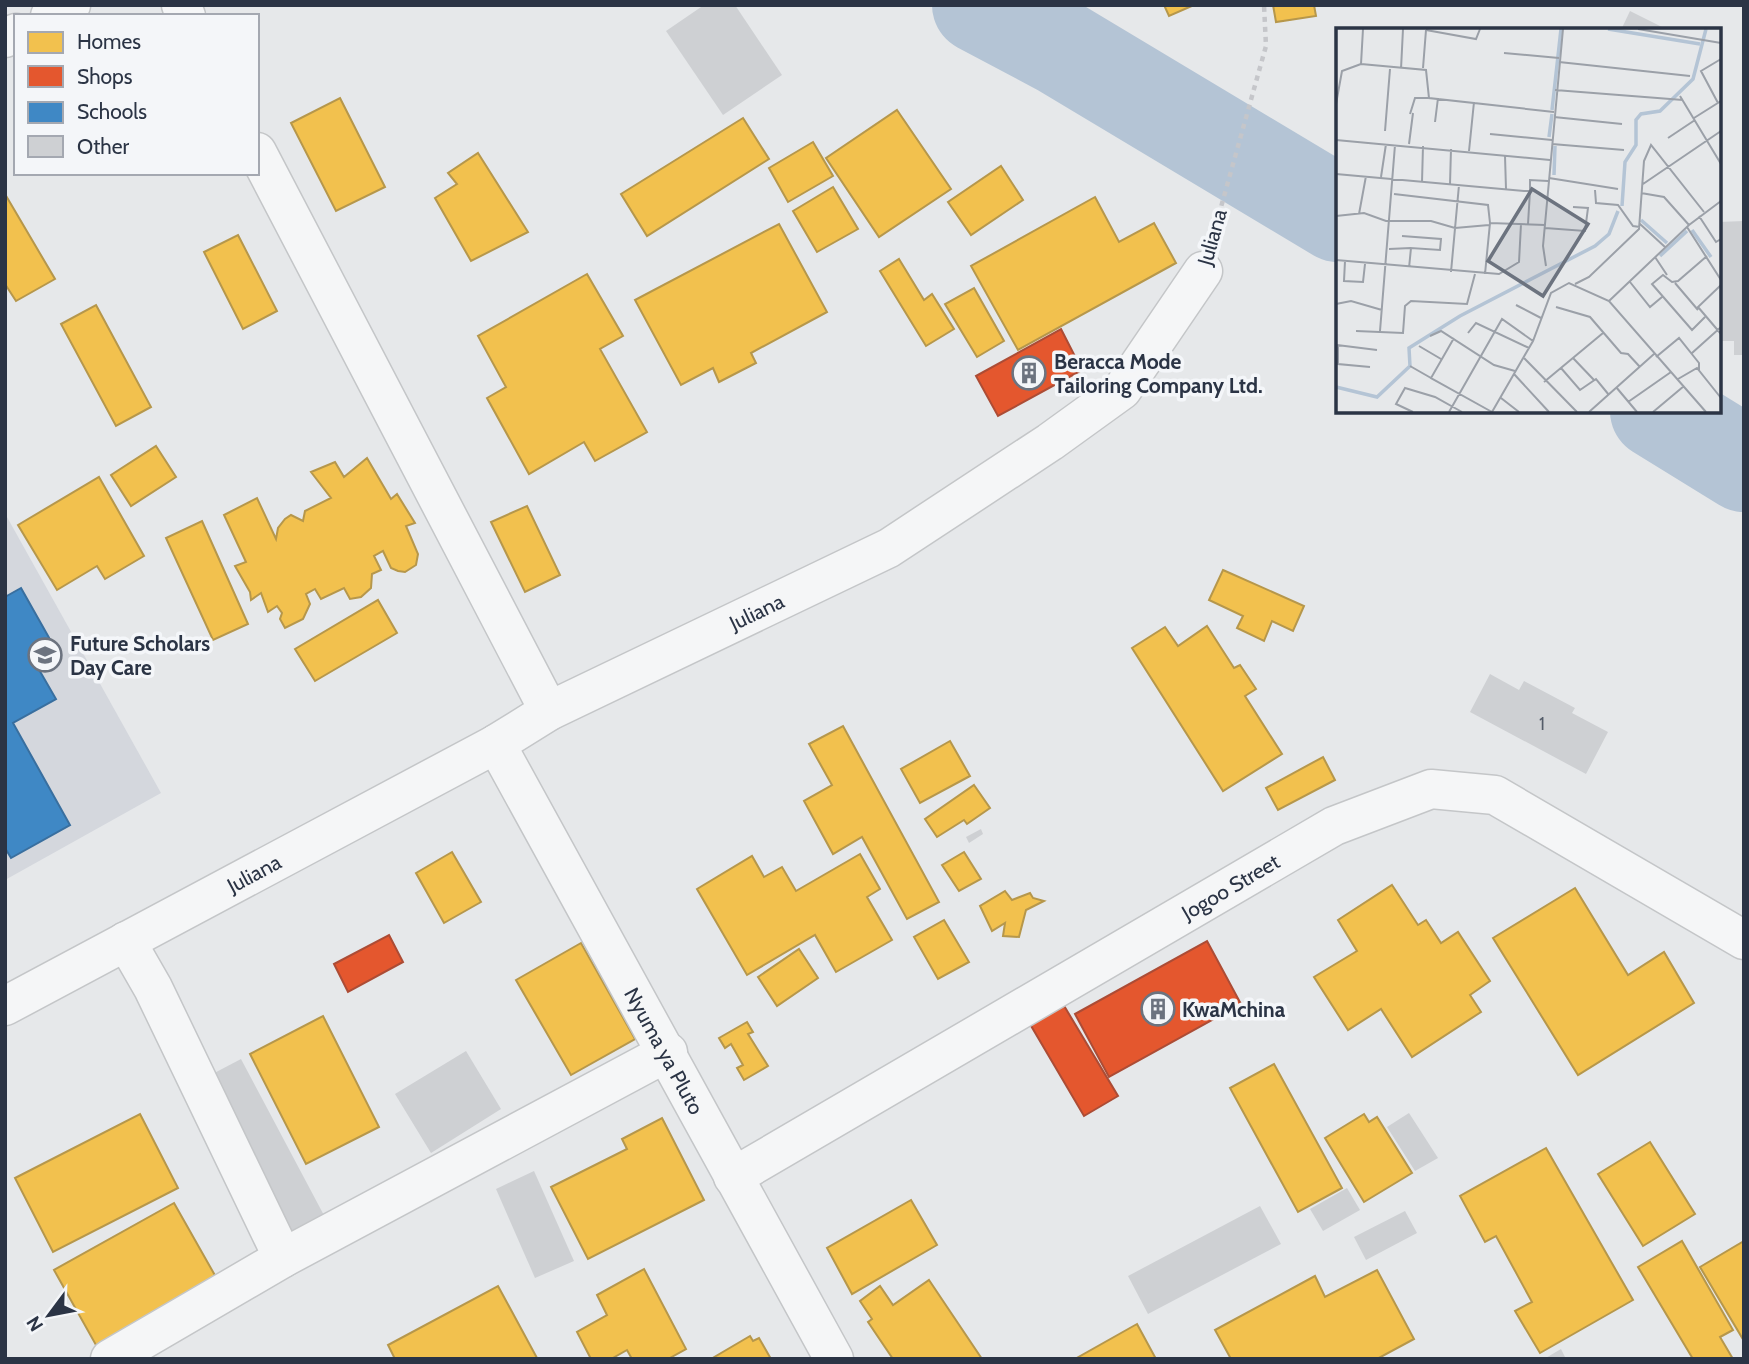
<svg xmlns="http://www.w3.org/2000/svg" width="1749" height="1364" viewBox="0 0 1749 1364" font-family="Cabin,sans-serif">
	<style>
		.built { fill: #d4d7dd }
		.homes { fill: #f2c14e; stroke: #b6974b; stroke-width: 2 }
		.shops { fill: #e4572e; stroke: #ac4c35; stroke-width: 2 }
		.schools { fill: #3f88c5; stroke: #396f9f; stroke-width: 2 }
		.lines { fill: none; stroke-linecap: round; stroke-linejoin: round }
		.river { stroke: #b4c4d5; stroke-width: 96 }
		.building { fill: #ced0d3 }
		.street-casing { stroke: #c4c6c8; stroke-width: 41 }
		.path { stroke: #c5c6ca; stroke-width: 4.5; stroke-dasharray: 5 5; stroke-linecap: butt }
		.street { stroke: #f5f6f7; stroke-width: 38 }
		.labels { text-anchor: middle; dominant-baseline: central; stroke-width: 7; stroke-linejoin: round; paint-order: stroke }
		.number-label { font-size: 18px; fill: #545c69 }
		.street-label { font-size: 21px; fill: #2b3445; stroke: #f4f6f9 }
		.poi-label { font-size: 21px; font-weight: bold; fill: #2b3445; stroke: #f4f6f9; text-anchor: start }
		.inset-river { fill: none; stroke: #b4c4d5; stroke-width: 3.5 }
		.inset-road { fill: none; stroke: #9ba0a8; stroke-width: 2 }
		.view { fill: #6c737f; fill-opacity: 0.15; stroke: #6c737f; stroke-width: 3.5 }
		.inset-edge { fill: none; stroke: #2b3445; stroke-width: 3.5 }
	</style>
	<rect width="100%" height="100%" fill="#e6e8ea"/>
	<polygon class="built" points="7,517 161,793 5,880 5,518"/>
	<g class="homes">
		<polygon points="1164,5 1194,5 1169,16"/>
		<polygon points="1273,5 1314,5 1316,16 1276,22"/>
		<polygon points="340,98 385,187 336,211 291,123"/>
		<polygon points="897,110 951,189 879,237 826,158"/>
		<polygon points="743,118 769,159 647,236 621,194"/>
		<polygon points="813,142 833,176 788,202 769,168"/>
		<polygon points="478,153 528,232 471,261 435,198 457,184 448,173"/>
		<polygon points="1001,166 1023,200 971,235 948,202"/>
		<polygon points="833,187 858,229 817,252 793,211"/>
		<polygon points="5,194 55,279 16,301 5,284"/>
		<polygon points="1095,197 1119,242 1154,223 1176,263 1018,350 971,266"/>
		<polygon points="779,224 827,312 751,353 756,363 719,382 713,368 681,385 635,300"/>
		<polygon points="238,235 277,311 243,329 204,252"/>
		<polygon points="899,259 924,300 932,294 954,329 926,346 880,271"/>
		<polygon points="587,274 623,336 600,349 647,432 595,461 584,442 529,474 487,398 506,387 478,336"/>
		<polygon points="974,288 1004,341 977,357 945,304"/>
		<polygon points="96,305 151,407 116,426 61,324"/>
		<polygon points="156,446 176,477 131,506 111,475"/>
		<polygon points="367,458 391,499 397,494 415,523 406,526 418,554 416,565 405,572 398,571 391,568 383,551 374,556 381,570 372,574 371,588 361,597 350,599 344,588 321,599 315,589 306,594 310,604 303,619 285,628 280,619 282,613 277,606 268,612 261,593 251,600 250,592 235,566 246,562 224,515 257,498 276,539 278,528 285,519 291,515 303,521 305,511 331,498 311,472 335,462 344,477"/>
		<polygon points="99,477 144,556 105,579 97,566 57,590 18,525"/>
		<polygon points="527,506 560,575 525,592 491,522"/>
		<polygon points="202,521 248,624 213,640 166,538"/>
		<polygon points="1223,570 1304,606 1293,631 1272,621 1264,641 1237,628 1243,616 1209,600"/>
		<polygon points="378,600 397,633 315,681 295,649"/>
		<polygon points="1207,626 1234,668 1240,665 1256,689 1245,696 1282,754 1223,791 1132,648 1165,627 1178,646"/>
		<polygon points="843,726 939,902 907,919 862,837 833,854 804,801 832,785 809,744"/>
		<polygon points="950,741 970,776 920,803 901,769"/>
		<polygon points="1323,757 1335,780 1278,810 1266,788"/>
		<polygon points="974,785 990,808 967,824 964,820 937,837 925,819"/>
		<polygon points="452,852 481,902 444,923 416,873"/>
		<polygon points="964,852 981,879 959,891 942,865"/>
		<polygon points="860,854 880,889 867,897 892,940 836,972 815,935 747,975 697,889 752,856 764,877 782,867 796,891"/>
		<polygon points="1392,885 1418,925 1426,920 1441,943 1458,932 1490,981 1470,995 1481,1012 1412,1057 1381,1009 1348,1030 1314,977 1357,951 1338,920"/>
		<polygon points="1575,888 1628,975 1664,952 1694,1003 1578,1075 1493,938"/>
		<polygon points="1005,891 1012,900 1030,893 1033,898 1044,901 1026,910 1019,937 1003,936 1005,923 992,931 980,906"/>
		<polygon points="944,920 969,962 938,979 914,937"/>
		<polygon points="581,943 635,1039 571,1075 516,980"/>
		<polygon points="799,949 818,978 777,1006 758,977"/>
		<polygon points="323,1016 379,1127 306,1164 250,1054"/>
		<polygon points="747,1022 753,1032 748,1034 768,1066 744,1080 737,1068 743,1065 731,1044 725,1048 719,1038"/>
		<polygon points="1274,1064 1342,1188 1298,1212 1230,1088"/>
		<polygon points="140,1114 178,1188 53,1252 15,1178"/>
		<polygon points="1364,1114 1369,1122 1377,1117 1412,1173 1364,1202 1325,1138"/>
		<polygon points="662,1118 704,1200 588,1259 551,1187 627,1149 622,1139"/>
		<polygon points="1650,1142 1695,1214 1643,1246 1598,1174"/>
		<polygon points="1546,1148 1633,1300 1540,1353 1515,1311 1532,1302 1496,1236 1485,1242 1460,1196"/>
		<polygon points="911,1200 937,1245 852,1294 827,1248"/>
		<polygon points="174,1203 221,1286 101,1354 54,1270"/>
		<polygon points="1682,1241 1733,1330 1720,1337 1733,1359 1693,1359 1638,1267"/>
		<polygon points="1744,1241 1744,1341 1700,1267"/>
		<polygon points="644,1269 686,1349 668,1359 632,1359 627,1350 611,1359 591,1359 577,1332 607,1315 597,1295"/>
		<polygon points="1377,1270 1414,1339 1377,1359 1231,1359 1215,1330 1315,1276 1325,1297"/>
		<polygon points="929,1280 982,1359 893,1359 868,1322 872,1319 860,1301 880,1286 893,1305"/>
		<polygon points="498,1286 537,1358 395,1359 388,1345"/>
		<polygon points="1137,1324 1156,1359 1075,1359"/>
		<polygon points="750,1336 753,1341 759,1338 771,1359 711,1359"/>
	</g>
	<g class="shops">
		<polygon points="1061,329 1082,370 998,416 976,376"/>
		<polygon points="389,935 403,962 348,992 334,964"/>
		<polygon points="1207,941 1241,1004 1109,1077 1075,1014"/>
		<polygon points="1063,1004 1118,1096 1084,1116 1030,1024"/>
	</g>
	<polygon class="schools" points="21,588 56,650 34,661 56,699 13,723 70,825 11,858 5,848 5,597"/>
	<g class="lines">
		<g class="river">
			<polyline points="980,5 1061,48 1338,214"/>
			<polyline points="1658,411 1744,464"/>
		</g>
	</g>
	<g class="building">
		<polygon points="704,5 735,5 782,75 723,115 666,31"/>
		<polygon points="1630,11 1668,30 1621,30"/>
		<polygon points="1744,221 1744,355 1734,355 1734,341 1719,341 1719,222"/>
		<polygon points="1490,674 1519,690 1524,681 1575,708 1572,713 1608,732 1586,774 1470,712"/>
		<polygon points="981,829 983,834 969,843 966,837"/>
		<polygon points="466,1051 501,1109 431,1153 395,1094"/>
		<polygon points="241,1059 327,1221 287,1243 201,1080"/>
		<polygon points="1409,1113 1438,1158 1415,1171 1387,1127"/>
		<polygon points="534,1171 574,1261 535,1278 496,1189"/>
		<polygon points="1347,1188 1360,1210 1323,1231 1310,1209"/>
		<polygon points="1260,1206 1281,1244 1148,1314 1128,1276"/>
		<polygon points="1405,1211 1417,1233 1366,1260 1354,1237"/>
		<polygon points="1561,1349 1566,1359 1544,1359"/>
	</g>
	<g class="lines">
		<defs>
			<g id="street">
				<polyline points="181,5 186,16"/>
				<polyline points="50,16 71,5"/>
				<polyline points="5,38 16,33"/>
				<polyline points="257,152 549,711"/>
				<path id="s1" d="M496 744 834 1359"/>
				<polyline points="126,941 153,988 283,1258"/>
				<path id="s2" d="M5 1006 496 744 549 711 889 548 1050 442 1122 390 1203 271"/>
				<path id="s3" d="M733 1177 1334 826 1431 789 1495 795 1744 940"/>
				<polyline points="110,1359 283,1258 668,1052"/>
			</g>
		</defs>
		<use href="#street" class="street-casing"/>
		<polyline class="path" points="1216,225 1266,46 1264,5"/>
		<use href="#street" class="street"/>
	</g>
	<defs>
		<symbol id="building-ring" viewBox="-11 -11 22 22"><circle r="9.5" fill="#f4f6f9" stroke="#6c737f" stroke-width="1.5"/><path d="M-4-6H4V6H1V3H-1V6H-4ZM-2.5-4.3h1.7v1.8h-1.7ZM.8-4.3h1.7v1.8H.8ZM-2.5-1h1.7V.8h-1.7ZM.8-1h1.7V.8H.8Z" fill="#6c737f"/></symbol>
		<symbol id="university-ring" viewBox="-11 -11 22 22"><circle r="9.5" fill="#f4f6f9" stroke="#6c737f" stroke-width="1.5"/><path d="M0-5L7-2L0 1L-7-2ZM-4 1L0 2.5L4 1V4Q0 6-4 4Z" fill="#6c737f"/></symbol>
	</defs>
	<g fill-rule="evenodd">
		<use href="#building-ring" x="1010" y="354" width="38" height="38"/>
		<use href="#university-ring" x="26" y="636" width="38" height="38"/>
		<use href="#building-ring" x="1139" y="990" width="38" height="38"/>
	</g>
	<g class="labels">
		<g class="number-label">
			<text x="1542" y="724">1</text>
		</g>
		<g class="street-label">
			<text transform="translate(1212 237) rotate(-74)">Juliana</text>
			<text stroke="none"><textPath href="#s2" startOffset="849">Juliana</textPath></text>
			<text stroke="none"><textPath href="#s2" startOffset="282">Juliana</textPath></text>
			<text stroke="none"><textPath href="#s3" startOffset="576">Jogoo Street</textPath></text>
			<text stroke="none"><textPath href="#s1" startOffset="350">Nyuma ya Pluto</textPath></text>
		</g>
		<g class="poi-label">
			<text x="1054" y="361">Beracca Mode<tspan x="1054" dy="24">Tailoring Company Ltd.</tspan></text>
			<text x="70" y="643">Future Scholars<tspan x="70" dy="24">Day Care</tspan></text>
			<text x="1182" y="1009">KwaMchina</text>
		</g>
	</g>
	<g transform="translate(1336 28)">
		<rect width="385" height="385" fill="#e6e8ea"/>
		<path class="inset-river" d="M272 1 364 16M216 82 225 1M213 109 216 86M218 147 219 118M286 178 289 134 300 117V92L305 86 324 83 357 51 370 1M305 192 331 215M356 202 375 229M324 228 351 203M0 359 41 369 74 338 73 320 124 288 259 218 273 206 282 183"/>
		<path class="inset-road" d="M302 1 385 15M90 2 140 11 144 1M168 25 223 30M223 34 354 48M25 36 90 42 93 70 218 84M25 36 27 1M87 40 90 2M65 41 67 1M219 62 347 72M344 68 385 136M382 75 365 43 385 31M0 76 6 43 25 36M74 86 79 70H92M218 89 286 96M358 90 385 73M99 94 102 70M49 103 54 41M154 106 216 112M332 110 359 92M0 112 214 132M73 116 77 85M216 116 288 122M133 123 138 74M169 128 170 161M0 146 188 163H194V152L212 153M45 149 50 116M213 150 282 161M86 154 87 118M114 156 115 121M307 156 385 103M259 162 260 175 282 177 297 198 304 199M305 165 328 169 353 197M58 166 152 177 154 195M23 186 30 148M0 188 28 185 50 193H95L119 200 153 197M363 188 380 214 385 211M192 196 194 163M304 196 329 219M351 199 385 252M209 200 249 203 252 180 237 179M66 208 105 211 104 222 75 220 73 240M53 221 75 220M319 229 331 247M0 232 163 246 183 234 185 196M9 233 8 253 27 254 29 236M210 238 207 218 227 1M115 244 123 157M149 246 154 195 209 197M294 254 314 279 326 269M339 255 362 282M239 256 253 249 303 201 308 133 315 117 368 184M385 257 362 279 385 306M273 273 353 197 385 173M0 276 15 273 46 282M180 277 205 290M220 279 254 289 285 325 292 326 304 339M369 289 356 302 316 256 327 247 336 254 342 253 371 228M20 303 67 305 69 278 75 273 131 276 139 246M44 303 59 117M132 305 140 295 193 320M94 308 105 303 158 337 179 343M118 310 95 350 156 384M1 317 41 322M2 317V336L34 339M83 318 105 331M356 325 385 299M187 329 241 384M320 329 343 310 363 335V342M237 330 258 352M74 338 95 350M225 340 244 362 260 351 273 367M178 346 213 384M342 351 361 340 385 370M208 354 267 305M280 359 301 384M165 370 183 384M292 374 335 344M77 384 60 376 69 360 99 369 126 384M113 384 166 291 197 313M156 384 197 313 215 265 233 255 273 273 370 384M253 384 318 326M317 384 348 358"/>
		<path class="view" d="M196 161 252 196 207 268 152 233Z"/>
		<rect width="385" height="385" class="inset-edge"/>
	</g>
	<rect width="1749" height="1364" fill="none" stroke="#2b3445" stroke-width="14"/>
	<rect x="14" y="14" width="245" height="161" fill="#f4f6f9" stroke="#a4a8b1" stroke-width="2"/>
	<rect x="28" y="32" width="35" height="21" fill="#f2c14e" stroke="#a4a8b1" stroke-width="2"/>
	<text x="77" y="49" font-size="21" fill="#2b3445">Homes</text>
	<rect x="28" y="66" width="35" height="21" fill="#e4572e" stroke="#a4a8b1" stroke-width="2"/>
	<text x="77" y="84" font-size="21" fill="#2b3445">Shops</text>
	<rect x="28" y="102" width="35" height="21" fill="#3f88c5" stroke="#a4a8b1" stroke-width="2"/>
	<text x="77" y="119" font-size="21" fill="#2b3445">Schools</text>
	<rect x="28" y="136" width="35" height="21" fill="#ced0d3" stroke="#a4a8b1" stroke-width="2"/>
	<text x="77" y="154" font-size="21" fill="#2b3445">Other</text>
	<g transform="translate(49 1315) rotate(238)" stroke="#f4f6f9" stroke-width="5" paint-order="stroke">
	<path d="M0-5L12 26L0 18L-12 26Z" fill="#2b3445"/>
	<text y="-10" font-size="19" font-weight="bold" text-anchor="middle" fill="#2b3445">N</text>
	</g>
</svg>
